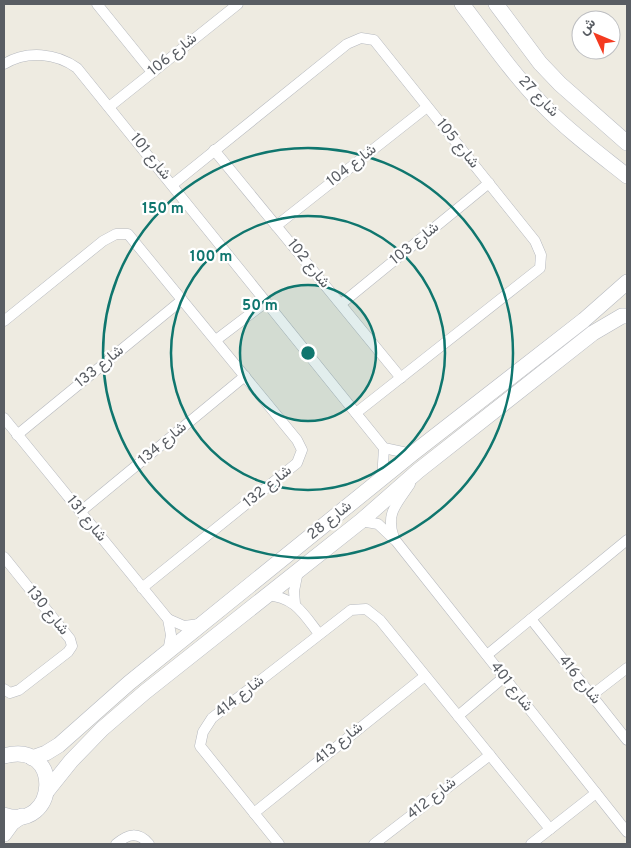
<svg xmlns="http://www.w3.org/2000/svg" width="631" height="848" viewBox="0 0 631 848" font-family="Overpass,Vazirmatn,sans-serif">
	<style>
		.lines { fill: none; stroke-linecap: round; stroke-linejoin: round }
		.street-casing { stroke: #b6b9bf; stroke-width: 11 }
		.secondary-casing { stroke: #b7bac1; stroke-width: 16 }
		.street { stroke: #fff; stroke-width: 10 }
		.secondary { stroke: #fff; stroke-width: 15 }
		.ring { fill: none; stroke: #0f766e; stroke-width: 2.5 }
		.labels { text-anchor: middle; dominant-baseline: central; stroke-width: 4.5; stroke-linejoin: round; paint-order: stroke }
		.street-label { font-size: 15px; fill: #595d63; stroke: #fff }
		.centre { fill: #0f766e; stroke: #fff; stroke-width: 2.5 }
		.ring-label { font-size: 15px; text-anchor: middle; font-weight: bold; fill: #0f766e; stroke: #fff; stroke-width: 4.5; stroke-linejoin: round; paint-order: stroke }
	</style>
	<rect width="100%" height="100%" fill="#eeebe1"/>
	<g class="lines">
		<defs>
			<g id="street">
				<polyline points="97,4 152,72"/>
				<path d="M4 64C27 50 56 53 77 68L384 448 412 454"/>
				<polyline points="109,107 238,4"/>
				<polyline points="214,150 401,378"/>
				<polyline points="172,185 347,44 361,38 374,40 535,241 541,255 540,268 356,413"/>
				<polyline points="276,226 427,107"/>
				<polyline points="341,304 489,183"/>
				<polyline points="4,321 103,241 116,234 128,234 297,440 302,450 297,463 142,588"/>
				<polyline points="216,340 266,302"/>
				<polyline points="4,418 168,619 171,635 168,652"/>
				<polyline points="17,435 182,300"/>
				<polyline points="382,480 384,448"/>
				<polyline points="80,512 245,376"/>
				<polyline points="361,521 378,524 396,541 627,832"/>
				<path d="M394 538C385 513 397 504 410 484"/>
				<polyline points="4,557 70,639 72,646 68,652 19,690 10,693 4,689"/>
				<path d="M266 595C295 597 303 613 319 634"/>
				<polyline points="295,604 294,591 298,571"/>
				<polyline points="168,619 184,626 200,624"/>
				<polyline points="531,619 627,740"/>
				<polyline points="487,655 627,540"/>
				<polyline points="592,695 627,668"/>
				<polyline points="458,716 504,677"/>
				<polyline points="254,813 425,676"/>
				<path d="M116 844C128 834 138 831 149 844"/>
				<polyline points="279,844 200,746 203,732 212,718 351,610 366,609 380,620 550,829"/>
				<polyline points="374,844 490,755"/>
				<polyline points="531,844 596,793"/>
			</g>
			<g id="secondary">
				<path d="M462 4C488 38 512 73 542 104 567 130 598 153 627 176"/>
				<polyline points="496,4 540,63 560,84 627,143"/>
				<path d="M4 756C64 739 58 833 4 815"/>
				<polyline points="32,758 46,753 59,745 129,683 412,454 584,320 627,282"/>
				<polyline points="47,791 71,761 102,729 145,692 361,521 418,471 593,333 622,316 627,316"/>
				<polyline points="4,834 12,823 22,816"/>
			</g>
		</defs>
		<use href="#street" class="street-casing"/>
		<use href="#secondary" class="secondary-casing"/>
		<use href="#street" class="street"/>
		<use href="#secondary" class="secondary"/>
	</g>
	<circle cx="308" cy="353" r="68" fill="#0f766e" fill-opacity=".12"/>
	<g class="ring">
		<circle cx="308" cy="353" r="68"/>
		<circle cx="308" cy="353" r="137"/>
		<circle cx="308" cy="353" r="205"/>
	</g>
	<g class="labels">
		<g class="street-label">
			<text transform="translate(173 55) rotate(-39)">شارع 106</text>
			<text transform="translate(538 97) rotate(46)">شارع 27</text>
			<text transform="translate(457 144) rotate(51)">شارع 105</text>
			<text transform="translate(150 157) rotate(51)">شارع 101</text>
			<text transform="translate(352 166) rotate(-38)">شارع 104</text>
			<text transform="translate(415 244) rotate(-39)">شارع 103</text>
			<text transform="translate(308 264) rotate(51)">شارع 102</text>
			<text transform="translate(100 367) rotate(-39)">شارع 133</text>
			<text transform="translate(163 444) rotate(-40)">شارع 134</text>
			<text transform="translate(268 487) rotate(-39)">شارع 132</text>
			<text transform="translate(86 519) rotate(51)">شارع 131</text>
			<text transform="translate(330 521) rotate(-39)">شارع 28</text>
			<text transform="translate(47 611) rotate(51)">شارع 130</text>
			<text transform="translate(579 680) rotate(51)">شارع 416</text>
			<text transform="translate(511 687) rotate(52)">شارع 401</text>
			<text transform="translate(240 697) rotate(-38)">شارع 414</text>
			<text transform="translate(339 744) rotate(-39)">شارع 413</text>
			<text transform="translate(432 799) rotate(-38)">شارع 412</text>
		</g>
	</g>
	<circle cx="308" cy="353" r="8" class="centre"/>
	<g class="ring-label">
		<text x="163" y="213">150 m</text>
		<text x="211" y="261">100 m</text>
		<text x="260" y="310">50 m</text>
	</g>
	<rect width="631" height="848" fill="none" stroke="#595d63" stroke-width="10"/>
	<g transform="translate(596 35) rotate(314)"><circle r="24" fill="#ffffff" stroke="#bdbec1"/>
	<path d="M0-4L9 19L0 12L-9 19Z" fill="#f43a20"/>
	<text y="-8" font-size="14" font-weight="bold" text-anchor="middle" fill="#595d63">ش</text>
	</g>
</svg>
